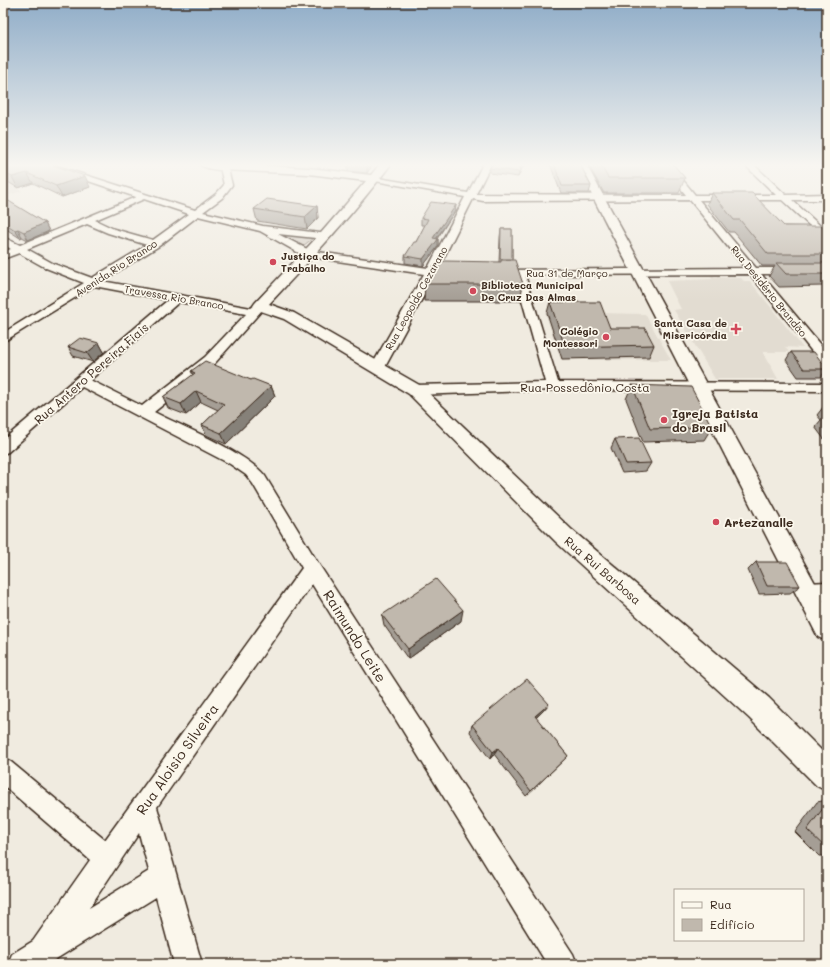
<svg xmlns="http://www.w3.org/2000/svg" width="830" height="967" viewBox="0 0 830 967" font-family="Mali,sans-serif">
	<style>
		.built { fill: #e2dcd1 }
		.green { fill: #d5cec3; stroke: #887c70 }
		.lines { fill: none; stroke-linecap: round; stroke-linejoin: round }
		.minor-casing { stroke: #3b2a1e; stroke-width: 3 }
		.tertiary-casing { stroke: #3b2a1e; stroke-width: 3 }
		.secondary-casing { stroke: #3b2a1e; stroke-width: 3 }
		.minor { fill: #fbf7ec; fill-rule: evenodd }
		.tertiary { fill: #fbf7ec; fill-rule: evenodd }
		.secondary { fill: #fbf7ec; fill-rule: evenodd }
		.wall { fill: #a59e95; stroke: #3b2a1e }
		.shaded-wall { fill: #868179; stroke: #3b2a1e }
		.building { fill: #c0b8ad; stroke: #3b2a1e }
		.poi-dot { fill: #d1495b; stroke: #fbf7ec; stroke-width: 1.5 }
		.labels { text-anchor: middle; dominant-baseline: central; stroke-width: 3.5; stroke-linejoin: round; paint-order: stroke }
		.far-poi-label { font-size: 10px; font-weight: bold; fill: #3b2a1e; stroke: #fbf7ec; text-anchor: start }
		.far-street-label { font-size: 10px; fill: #3b2a1e; stroke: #fbf7ec }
		.street-label { font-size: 12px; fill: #3b2a1e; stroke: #fbf7ec }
		.poi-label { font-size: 12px; font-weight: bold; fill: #3b2a1e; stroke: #fbf7ec; text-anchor: start }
		.near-street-label { font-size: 14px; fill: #3b2a1e; stroke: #fbf7ec }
	</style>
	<rect width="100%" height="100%" fill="#f0ebe0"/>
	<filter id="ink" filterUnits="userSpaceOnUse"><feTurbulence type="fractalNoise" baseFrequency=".025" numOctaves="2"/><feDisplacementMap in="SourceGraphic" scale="8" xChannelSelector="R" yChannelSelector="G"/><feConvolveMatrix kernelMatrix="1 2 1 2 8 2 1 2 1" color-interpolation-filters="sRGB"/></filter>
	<g filter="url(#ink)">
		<g class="built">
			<polygon points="3,179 22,191 3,197"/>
			<polygon points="711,277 741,278 744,281 750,281 803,348 785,347 789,352 763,352 778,379 715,379 674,310 681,309 667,281 712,279"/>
			<polygon points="545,312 645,314 671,360 561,360"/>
		</g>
		<polygon class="green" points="274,232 313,238 303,246"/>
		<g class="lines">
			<defs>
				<g id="minor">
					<path d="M38 164H51L195 210 216 194 224 185 220 167 227 165 232 185 222 198 203 212 263 226 328 234 330 236 328 238 325 239 278 234 311 251 428 268 465 197 375 181H372V177L468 193 483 164H491L476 194 686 195 661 164H670L695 195H776L744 164H753L786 195 827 194V200H792L827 232V240L824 239 782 200H699L756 268H827V274H761L827 353V365L822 364 750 274 525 275 558 382 827 383V391L553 390 415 395 410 393 408 390 410 387 415 385 545 382 515 275 495 274 494 272 495 270 745 268 690 200 483 201 473 199 438 269H451L456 272 451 275H435L385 367 383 370H373L371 367 424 274 304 256 260 231 198 216 159 246 102 281 251 308 255 305H263L265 307 263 309 215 363 154 412C183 427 246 452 265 476L318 563 573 954 577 964H547L312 584 157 807 202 964H174L156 897 48 964H8L12 954 33 941 90 860 3 785V758L11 762 105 840 302 568 253 484 246 475 230 464 82 387 8 452 3 454V440L168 300 94 286 3 342V333L84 283 46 268 19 253 3 259V252L11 249 3 244V237L20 245 136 197ZM144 199 189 214 153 240 114 229 95 220ZM87 224 108 233 147 245 92 278 54 264 27 249ZM179 302 246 314 205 357 142 406 90 380ZM139 833 149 871 89 908Z"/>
					<polygon points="827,582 827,600 808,601 801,598 799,592 801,586 808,583"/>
				</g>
				<g id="tertiary">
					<path d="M232 164 309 168 371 175 380 164H391C355 212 311 259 269 304L294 313 421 386 572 530 769 698 827 756V791L817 786 749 718 556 542 409 394 284 319 255 309 253 306 255 303 321 233 366 181 309 174 224 170 219 167 222 164Z"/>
					<polygon points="576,164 586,164 827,605 827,641 818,637"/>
				</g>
				<path id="secondary" d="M199 164H232C231 166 229 169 228 169 222 172 203 168 199 164Z"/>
			</defs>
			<use href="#minor" class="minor-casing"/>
			<use href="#tertiary" class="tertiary-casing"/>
			<use href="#secondary" class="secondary-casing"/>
			<use href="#minor" class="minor"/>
			<use href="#tertiary" class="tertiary"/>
			<use href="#secondary" class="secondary"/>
		</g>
		<g class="wall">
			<polygon points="3,164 90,187 62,197 33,183 18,188 3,179"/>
			<polygon points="348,164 373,164 367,173 348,171"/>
			<polygon points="492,164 524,164 518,177 490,173 490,168"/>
			<polygon points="550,164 580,164 591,186 589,193 561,193"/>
			<polygon points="589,164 673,164 685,178 679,193 604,193 589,166"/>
			<polygon points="712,193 784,226 827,227 827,291 823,286 779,287 769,276 775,266 762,266 734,232 729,232 707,204"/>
			<polygon points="3,202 45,223 49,231 28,240 22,237 20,238 3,227"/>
			<polygon points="456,205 455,211 437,239 438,239 438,246 436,249 423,266 405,263 405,256 416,242 425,225 421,225 421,218"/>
			<polygon points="317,206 318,218 307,229 257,221 254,209"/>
			<polygon points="501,229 512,229 512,260 523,284 520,301 424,301 425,284 499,262 500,237"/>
			<polygon points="550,302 610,328 654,345 649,357 562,359 547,313"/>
			<polygon points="99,343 104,352 93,362 73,356 68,347"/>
			<polygon points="791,352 827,369 821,377 798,377 786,360"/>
			<polygon points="191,371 251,380 271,386 275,396 226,444 206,435 202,425 218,410 201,402 186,415 168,408 163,397 193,375"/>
			<polygon points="632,385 712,427 704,440 643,442 626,399"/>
			<polygon points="824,406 827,406 827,439 824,439 815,427 821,420 817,415"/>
			<polygon points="615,439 651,463 646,471 622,473 611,448"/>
			<polygon points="756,562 800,586 790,593 759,594 748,570"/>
			<polygon points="382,615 461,621 408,659 384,625"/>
			<polygon points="543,711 536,718 568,756 526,796 494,754 490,759 470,732 472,725"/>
			<polygon points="827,800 827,856 819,856 795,832 817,802"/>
		</g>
		<g class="shaded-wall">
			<polygon points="367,164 373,164 367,173"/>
			<polygon points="522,164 524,164 518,177 519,172"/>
			<polygon points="27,173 33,183 18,188 12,177"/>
			<polygon points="85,176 90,187 62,197 56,186"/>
			<polygon points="456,205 455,211 432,245 433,238"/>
			<polygon points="317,206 318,218 307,229 305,217"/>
			<polygon points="45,223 49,231 28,240 24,232"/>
			<polygon points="18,229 22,237 20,238 15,230"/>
			<polygon points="438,239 438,246 436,249 423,266 423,259"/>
			<polygon points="99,343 104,352 93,362 87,353"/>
			<polygon points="271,386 275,396 226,444 221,433"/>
			<polygon points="196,391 201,402 186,415 181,404"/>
			<polygon points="463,610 461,621 408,659 408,649"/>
			<polygon points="549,704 543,711 530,723 535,716"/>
			<polygon points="498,748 494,754 490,759 493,752"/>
		</g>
		<g class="building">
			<polygon points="3,164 50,164 85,176 56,186 27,173 12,177 3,172"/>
			<polygon points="492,164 522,164 519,172 490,168"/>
			<polygon points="554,164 580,164 591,186 562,186"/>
			<polygon points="600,164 673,164 685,178 608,178"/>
			<polygon points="712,193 752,193 784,226 826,226 827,227 827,254 768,254 740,220 734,220"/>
			<polygon points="267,199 317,206 305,217 254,209"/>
			<polygon points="7,200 45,223 24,232 18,229 15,230 3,222 3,202"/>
			<polygon points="431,202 456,205 433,238 438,239 436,242 423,259 405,256 414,242 416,242 428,219 421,218"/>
			<polygon points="501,229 512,229 512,259 500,259"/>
			<polygon points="501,260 515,260 523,284 425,284 434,265 445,261 501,262"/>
			<polygon points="776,263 827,263 827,274 786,274"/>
			<polygon points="550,302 600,302 610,328 645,328 654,345 565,347"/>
			<polygon points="80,338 99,343 87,353 68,347"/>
			<polygon points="791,352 814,352 827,369 804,369"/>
			<polygon points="205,361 251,380 253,379 271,386 221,433 202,425 224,404 196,391 181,404 163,397 195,373 191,371"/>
			<polygon points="632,385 691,387 712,427 650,429"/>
			<polygon points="824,406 827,406 827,410"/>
			<polygon points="827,418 827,424 823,419"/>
			<polygon points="639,438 651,463 626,464 615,439"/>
			<polygon points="756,562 787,562 800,586 767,586"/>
			<polygon points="436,579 463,610 408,649 382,615"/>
			<polygon points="527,679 549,704 535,716 568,756 531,791 498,748 493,752 472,725"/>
			<polygon points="827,803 827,849 807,830"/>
		</g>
	</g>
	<linearGradient id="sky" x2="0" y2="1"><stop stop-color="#90adc8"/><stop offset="0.55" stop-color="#f8f6f1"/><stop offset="1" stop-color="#f8f6f1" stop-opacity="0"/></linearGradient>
	<rect width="830" height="300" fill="url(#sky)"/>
	<g class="poi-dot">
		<circle cx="273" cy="262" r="4"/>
		<circle cx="473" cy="291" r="4"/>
		<path d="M734 323h4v4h4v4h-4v4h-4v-4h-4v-4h4z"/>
		<circle cx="606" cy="337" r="4"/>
		<circle cx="664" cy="420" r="4"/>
		<circle cx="716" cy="522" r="4"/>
	</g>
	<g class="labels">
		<g class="far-poi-label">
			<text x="281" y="256">Justiça do<tspan x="281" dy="12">Trabalho</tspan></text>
			<text x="481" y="285">Biblioteca Municipal<tspan x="481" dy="12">De Cruz Das Almas</tspan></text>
			<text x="727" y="323" text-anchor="end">Santa Casa de<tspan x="727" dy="12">Misericórdia</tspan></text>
			<text x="598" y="331" text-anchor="end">Colégio<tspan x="598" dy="12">Montessori</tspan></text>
		</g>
		<g class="far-street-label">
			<text transform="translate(116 268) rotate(-33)">Avenida Rio Branco</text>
			<text x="567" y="273">Rua 31 de Março</text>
			<text transform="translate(769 291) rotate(51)">Rua Desidério Brandão</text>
			<text transform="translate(174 297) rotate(10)">Travessa Rio Branco</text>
			<text transform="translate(416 298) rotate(-61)">Rua Leopoldo Cezarano</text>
		</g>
		<g class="street-label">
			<text transform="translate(91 373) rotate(-41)">Rua Antero Pereira Fiais</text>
			<text x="585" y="387">Rua Possedônio Costa</text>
			<text transform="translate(603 570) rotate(41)">Rua Rui Barbosa</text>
		</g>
		<g class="poi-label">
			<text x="672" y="413">Igreja Batista<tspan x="672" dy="14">do Brasil</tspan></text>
			<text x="724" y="522">Artezanalle</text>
		</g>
		<g class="near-street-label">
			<text transform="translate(355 636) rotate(58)">Raimundo Leite</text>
			<text transform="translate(177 759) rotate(-55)">Rua Aloisio Silveira</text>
		</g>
	</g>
	<rect width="830" height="967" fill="none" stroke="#fbf7ec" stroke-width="16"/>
	<rect x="8" y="8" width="814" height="951" fill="none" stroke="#3b2a1e" stroke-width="1.5" filter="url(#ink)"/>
	<rect x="674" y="889" width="130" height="52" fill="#fbf7ec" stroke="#aea59a"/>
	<rect x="682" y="902" width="20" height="6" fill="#fbf7ec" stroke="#aea59a"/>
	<text x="710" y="909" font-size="12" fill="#3b2a1e">Rua</text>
	<rect x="682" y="919" width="20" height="12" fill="#c0b8ad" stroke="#aea59a"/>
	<text x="710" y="929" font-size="12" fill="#3b2a1e">Edifício</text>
</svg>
